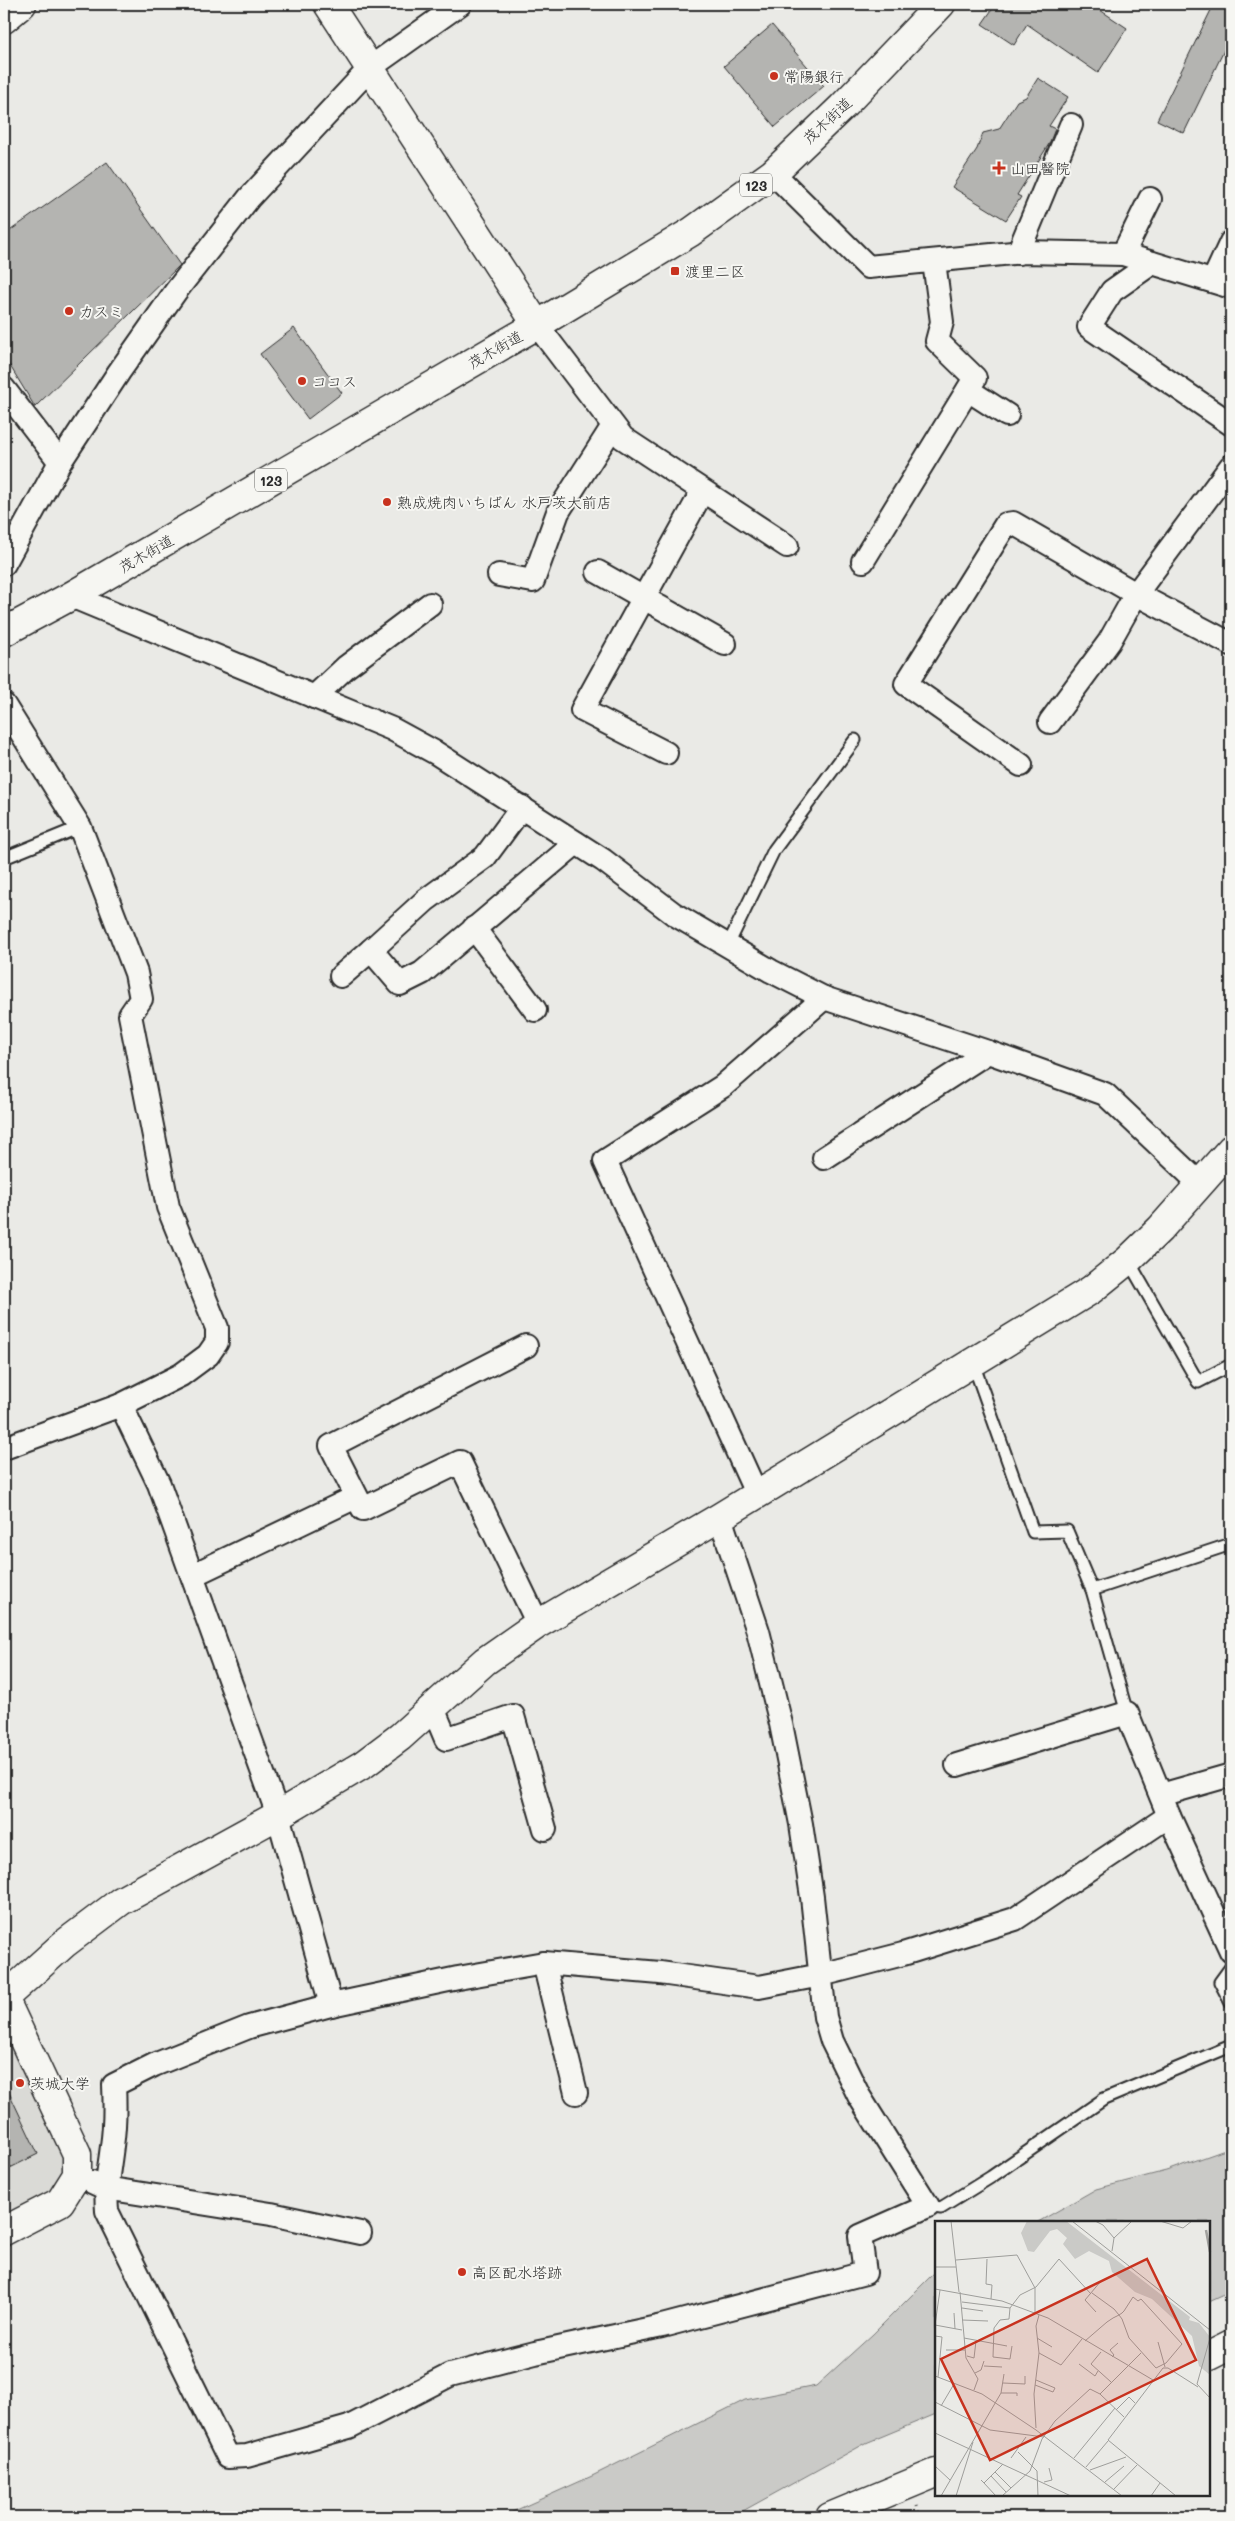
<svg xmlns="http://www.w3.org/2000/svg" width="1235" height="2521" viewBox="0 0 1235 2521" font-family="Mali,'Klee One',sans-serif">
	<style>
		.built { fill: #dadad6 }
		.green { fill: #cacac7; stroke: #7a7a79 }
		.building { fill: #b4b4b1; stroke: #2b2b2b }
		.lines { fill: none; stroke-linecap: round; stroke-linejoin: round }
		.lane-casing { stroke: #2b2b2b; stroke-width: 15 }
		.street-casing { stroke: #2b2b2b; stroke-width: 26 }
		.secondary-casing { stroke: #2b2b2b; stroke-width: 31 }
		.highway-casing { stroke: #2b2b2b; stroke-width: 31 }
		.path { stroke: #2b2b2b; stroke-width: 3; stroke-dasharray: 1 4; stroke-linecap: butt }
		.lane { stroke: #f6f6f2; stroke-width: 11 }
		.street { stroke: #f6f6f2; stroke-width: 22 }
		.secondary { stroke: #f6f6f2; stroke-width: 28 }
		.highway { stroke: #f6f6f2; stroke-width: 28 }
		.poi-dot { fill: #c8321e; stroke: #f6f6f2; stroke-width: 2 }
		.labels { text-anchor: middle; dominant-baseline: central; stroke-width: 4; stroke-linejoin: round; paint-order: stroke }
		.shield { fill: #f6f6f2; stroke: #686867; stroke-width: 1 }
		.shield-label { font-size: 14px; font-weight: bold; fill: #2b2b2b }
		.poi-label { font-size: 15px; fill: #2b2b2b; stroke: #f6f6f2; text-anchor: start }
		.street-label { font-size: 15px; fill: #2b2b2b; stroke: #f6f6f2 }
		.inset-river { fill: none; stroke: #a1a19e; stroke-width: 2.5 }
		.inset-road { fill: none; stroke: #9e9e9b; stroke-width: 1 }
		.view { fill: #c8321e; fill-opacity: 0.15; stroke: #c8321e; stroke-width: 2.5 }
		.inset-edge { fill: none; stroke: #2b2b2b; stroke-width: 2.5 }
	</style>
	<rect width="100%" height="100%" fill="#eaeae6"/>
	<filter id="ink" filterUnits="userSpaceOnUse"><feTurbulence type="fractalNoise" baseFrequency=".02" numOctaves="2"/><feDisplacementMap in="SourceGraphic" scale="10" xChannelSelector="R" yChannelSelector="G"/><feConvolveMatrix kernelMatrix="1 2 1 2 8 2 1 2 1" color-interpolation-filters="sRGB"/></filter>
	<g filter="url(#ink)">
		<polygon class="built" points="4,2017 69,2150 67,2184 4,2223"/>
		<g class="green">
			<polygon points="1231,2145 1231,2291 1209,2301 1209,2222 1038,2222 1096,2189 1166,2171 1225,2150"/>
			<polygon points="936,2271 936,2414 866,2443 732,2517 501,2517 592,2476 745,2400 816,2386 873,2334"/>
		</g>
		<g class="building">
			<polygon points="996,4 1091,4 1127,28 1098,73 1027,24 1014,45 982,24"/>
			<polygon points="1214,4 1231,4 1231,36 1184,133 1157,120"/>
			<polygon points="772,25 824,86 775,127 724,66"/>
			<polygon points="1038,78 1068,97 1049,126 1055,129 1049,144 1017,195 1021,197 1006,220 952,187 977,149 983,133 999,129 1017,101 1026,97"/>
			<polygon points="107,162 180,265 35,407 4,356 4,235"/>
			<polygon points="294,328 342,393 308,419 260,354"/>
			<polygon points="4,2082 38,2154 4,2171"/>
		</g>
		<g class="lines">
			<defs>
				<g id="lane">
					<polyline points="4,858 80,827"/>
					<polyline points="727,947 774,850 855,740"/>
					<polyline points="1128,1260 1198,1382 1231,1365"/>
					<polyline points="973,1363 1033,1532 1067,1531 1092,1590 1127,1713"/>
					<polyline points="1092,1590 1231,1544"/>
					<polyline points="1231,1967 1220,1982 1231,2003"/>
					<polyline points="928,2206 941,2208 991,2177 1104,2099 1231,2046"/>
				</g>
				<g id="street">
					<polyline points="773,173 868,267 1023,252 1123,254 1231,287"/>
					<polyline points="1018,253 1071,125"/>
					<polyline points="1123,254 1150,199"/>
					<polyline points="1152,263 1112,291 1089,327 1231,424"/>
					<polyline points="1213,281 1231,242"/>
					<polyline points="537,325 623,438 787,546"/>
					<polyline points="4,389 60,462"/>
					<polyline points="968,390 1007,415"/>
					<polyline points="863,561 975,378 937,341 942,322 934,262"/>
					<polyline points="4,564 60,462 119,372 176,291 249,198 371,67 460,4"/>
					<polyline points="598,572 725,644"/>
					<polyline points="499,575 533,581 558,512 613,426"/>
					<polyline points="71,596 392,729 436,753 603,860 674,914 771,971 824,998 988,1052 1105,1094 1199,1183"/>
					<polyline points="314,697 346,667 430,604"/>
					<polyline points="4,705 80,827 136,973 141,999 130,1015 168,1207 217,1328 217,1342 208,1355 181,1375 121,1405 4,1448"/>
					<polyline points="1050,722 1109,642 1136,594 1231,466"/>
					<polyline points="666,753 582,710 702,492"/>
					<polyline points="1021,765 906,684 1006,524 1013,523 1136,594 1231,644"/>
					<polyline points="522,807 485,857 426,900 371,950 400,984 422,973 576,843"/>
					<polyline points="474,928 535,1010"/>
					<polyline points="341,976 371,950"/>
					<polyline points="824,1158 988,1052"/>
					<polyline points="526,1346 331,1446 363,1509 460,1462 538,1624"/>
					<polyline points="121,1405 159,1484 278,1815 331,2005"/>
					<polyline points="756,1493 605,1161 723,1086 824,998"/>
					<path d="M720 1517 758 1631 781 1724 801 1824 812 1897 825 2017 832 2041 859 2096 928 2206 860 2236 865 2273 662 2326 535 2353 450 2375 349 2427 247 2456 228 2457 107 2211C105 2185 109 2172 112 2146 115 2126 115 2105 114 2085L154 2065 249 2027 331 2005 458 1978 544 1963 660 1973 759 1987 821 1975 903 1954 1015 1919 1169 1816"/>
					<polyline points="193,1575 356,1497"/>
					<polyline points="433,1708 446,1739 513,1716 545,1829"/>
					<polyline points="957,1765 1127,1713 1169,1816 1231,1951"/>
					<polyline points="1161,1795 1231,1775"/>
					<polyline points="544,1963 576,2093"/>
					<polyline points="92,2182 105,2188 271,2214 360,2233"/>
				</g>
				<g id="secondary">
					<polyline points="328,4 537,325"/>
					<polyline points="4,19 22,4"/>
					<polyline points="4,2231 60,2202 77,2175 77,2154 4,1998 64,1944 121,1901 278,1815 364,1764 400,1737 485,1661 538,1624 720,1517 1091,1290 1128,1260 1160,1229 1231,1149"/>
					<polyline points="1209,2356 1231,2345"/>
					<polyline points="830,2517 936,2473"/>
				</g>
				<polyline id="highway" points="4,632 71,596 537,325 691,232 773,173 842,107 941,4"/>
			</defs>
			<use href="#lane" class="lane-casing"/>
			<use href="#street" class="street-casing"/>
			<use href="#secondary" class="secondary-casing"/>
			<use href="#highway" class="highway-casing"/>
			<polyline class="path" points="917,2506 920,2517"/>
			<use href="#lane" class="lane"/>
			<use href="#street" class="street"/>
			<use href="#secondary" class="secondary"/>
			<use href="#highway" class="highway"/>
		</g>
	</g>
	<g class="poi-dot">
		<circle cx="774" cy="76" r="5"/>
		<path d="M996.5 160.5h5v5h5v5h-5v5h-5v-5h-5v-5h5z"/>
		<rect x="670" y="266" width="10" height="10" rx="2.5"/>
		<circle cx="69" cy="311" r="5"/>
		<circle cx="302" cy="381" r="5"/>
		<circle cx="387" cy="502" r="5"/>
		<circle cx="20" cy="2083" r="5"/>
		<circle cx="462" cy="2272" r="5"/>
	</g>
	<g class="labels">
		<g class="shield">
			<rect x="740" y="173.5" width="32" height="23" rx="4"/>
			<rect x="255" y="468.5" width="32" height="23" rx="4"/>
		</g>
		<g class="shield-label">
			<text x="756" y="185">123</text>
			<text x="271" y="480">123</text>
		</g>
		<g class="poi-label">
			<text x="784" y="76">常陽銀行</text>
			<text x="1010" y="168">山田醫院</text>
			<text x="685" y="271">渡里二区</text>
			<text x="79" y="311">カスミ</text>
			<text x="312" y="381">ココス</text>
			<text x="397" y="502">熟成焼肉いちばん 水戸茨大前店</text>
			<text x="30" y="2083">茨城大学</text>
			<text x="472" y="2272">高区配水塔跡</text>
		</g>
		<g class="street-label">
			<text transform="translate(827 120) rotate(-43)">茂木街道</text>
			<text transform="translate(495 349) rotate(-30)">茂木街道</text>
			<text transform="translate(146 553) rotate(-30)">茂木街道</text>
		</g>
	</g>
	<g transform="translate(935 2221)">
		<rect width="275" height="275" fill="#eaeae6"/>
		<path d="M92 0H131L255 96 254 99 264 102 275 116V154L264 145 257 115 217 78 200 71 177 51 174 40 154 30 140 38 128 23 132 17 122 8 115 10 99 31 93 30 86 12Z" fill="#cacac7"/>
		<path class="inset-river" d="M271 9 275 31"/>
		<path class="inset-road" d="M16 0 24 71M137 0 275 109M160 0 168 4 179 17 177 30M225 0 248 7 257 0M179 17 197 0M52 38 51 63 57 64 56 78M21 39 82 34 100 67V92M0 46H21M0 68 67 80 113 97 218 159M25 71 31 137 43 158 39 169M27 81 75 87 85 74 101 66 124 38 156 73M27 87 48 90M75 87 74 98 65 99 59 107 58 136 75 138 77 125M161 91 150 79 166 60M19 92 20 108M27 99 53 100M0 104 5 69M0 104 27 109M0 115 7 116 3 156M29 117 72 125M102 117 117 126M275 117 262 163 275 177M150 120 165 107 172 101 178 97 184 94 187 92 189 90 198 76 203 80 206 78 247 123 231 142 221 147 194 117 187 98 184 94 179 88 157 72M223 121 230 146M11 129H30M166 131 156 143 176 161M104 132 126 144 147 118M32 135 39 137 41 120M177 136 179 134 175 129 183 122M144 143 160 155 163 150M49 145 67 146M40 152 46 149 49 140M0 155 47 173 101 209 187 275M68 162 90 163V155M100 164 118 171 120 167 101 159M66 172H82V175M165 173 206 132M0 181 55 209 109 216M6 185 19 163M181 189 194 176 200 182M101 207 99 173 104 132 101 105 104 94M0 212 136 275M83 231 102 250 103 275M76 237 91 216M139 237 180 187M0 245 15 259M151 246 173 220M155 249 191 236M60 251 76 267M56 255 71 271M46 259 49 262 68 243M109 261 117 259 114 247M170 261 189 245M49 262 61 275M179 268 202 244M6 275 66 172 69 153M21 275 38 221M67 275 95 250 107 218 120 200 155 168 165 173 189 196M216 275 225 262M241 275 173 219 228 147H233L263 166"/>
		<path class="view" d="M212 38 261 139 55 239 6 138Z"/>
		<rect width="275" height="275" class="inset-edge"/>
	</g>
	<rect width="1235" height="2521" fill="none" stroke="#f6f6f2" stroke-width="20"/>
	<rect x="10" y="10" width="1215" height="2501" fill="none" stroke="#2b2b2b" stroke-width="2" filter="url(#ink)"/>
</svg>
